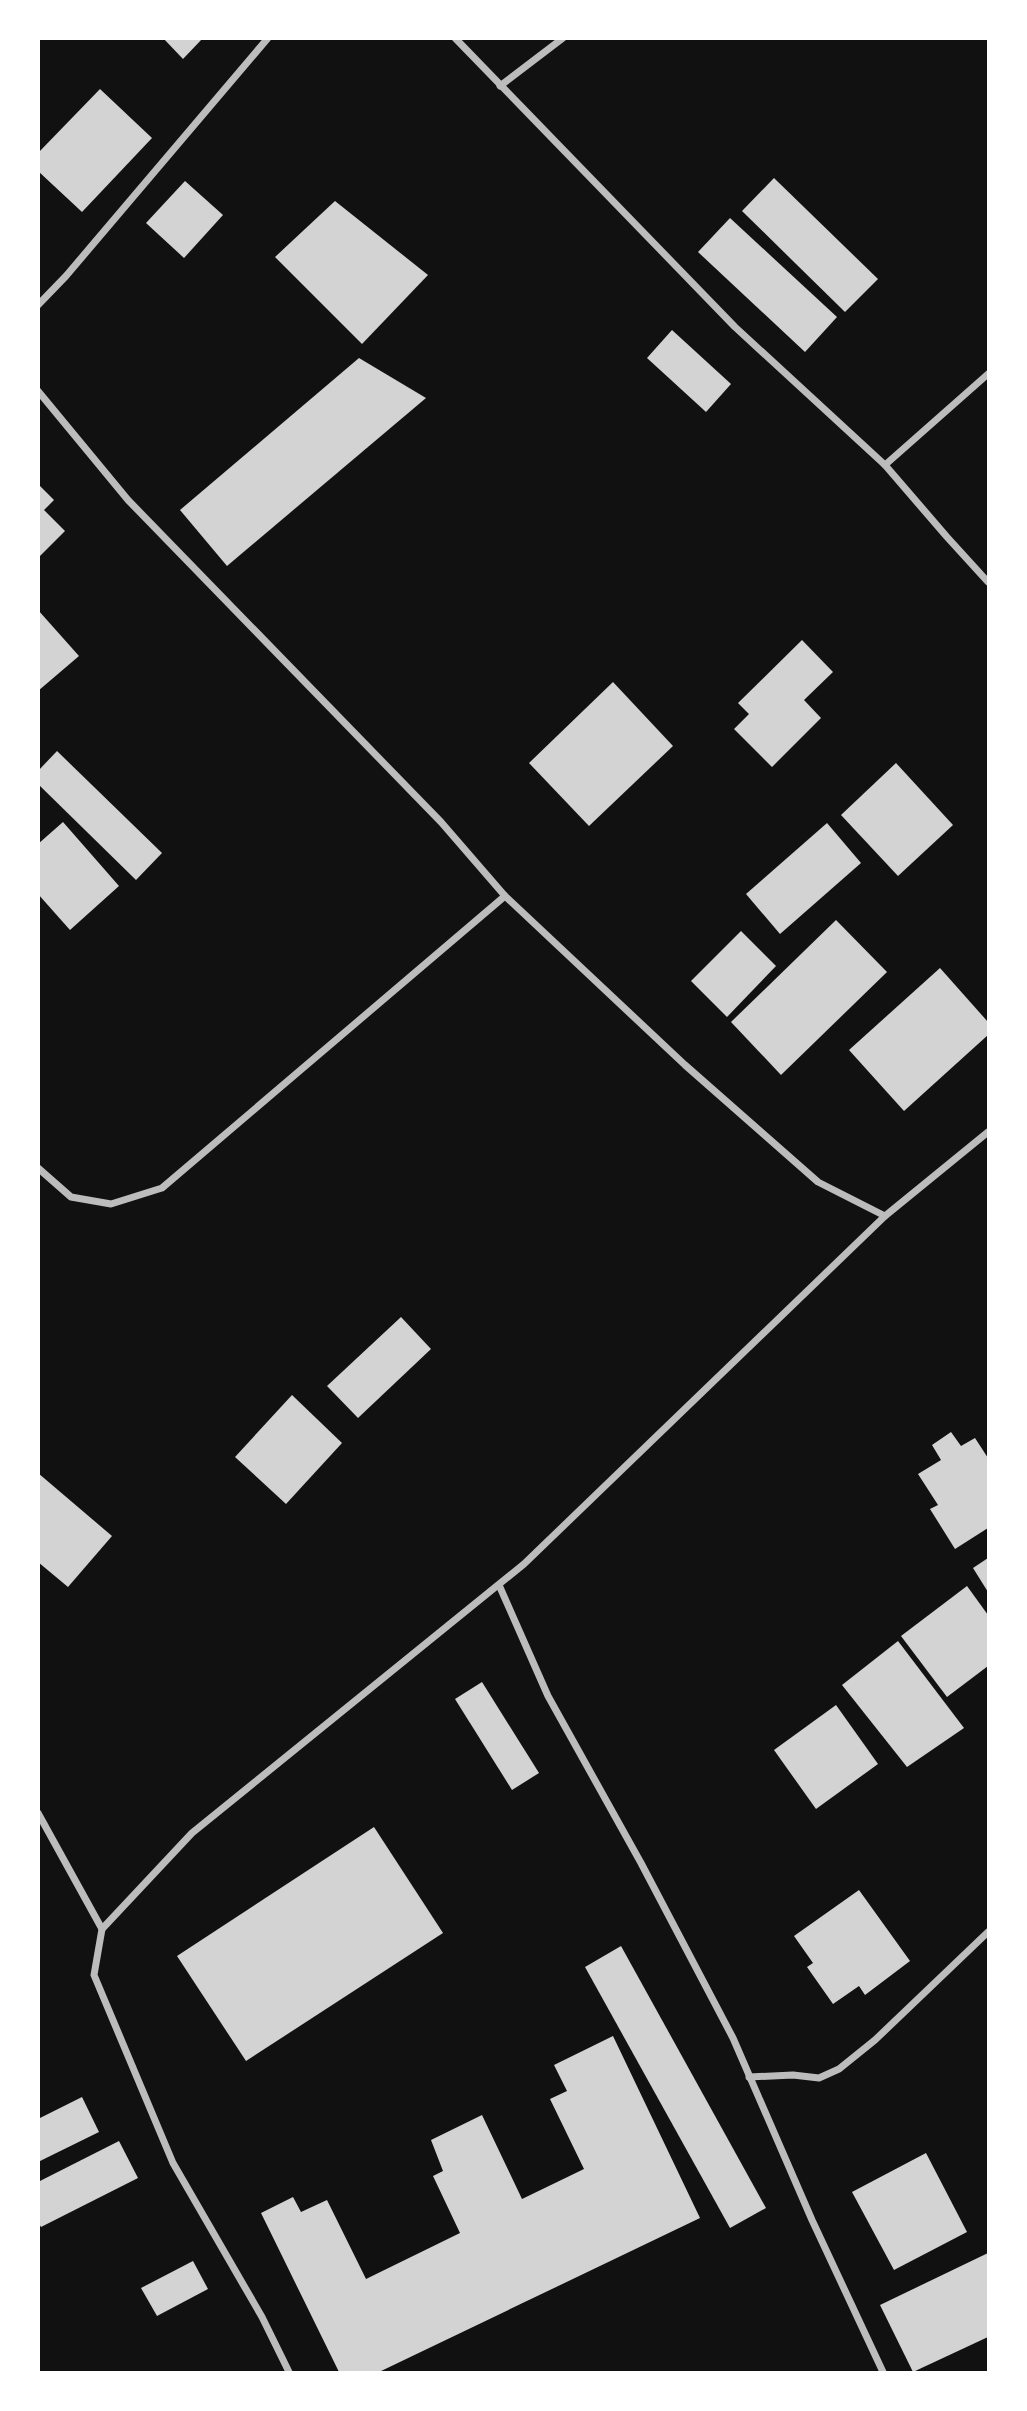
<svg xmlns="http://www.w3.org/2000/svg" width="1027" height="2411" viewBox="0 0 1027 2411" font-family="'Sofia Sans Condensed',sans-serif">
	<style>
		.building { fill: #d3d3d3 }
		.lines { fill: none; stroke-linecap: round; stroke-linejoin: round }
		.minor { stroke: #bcbcbc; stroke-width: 7 }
	</style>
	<rect width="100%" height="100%" fill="#111"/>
	<g class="building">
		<polygon points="163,38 203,38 183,59"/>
		<polygon points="100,89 152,138 82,212 38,171 38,153"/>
		<polygon points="774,178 878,279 845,312 742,211"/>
		<polygon points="185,181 223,215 184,258 146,223"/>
		<polygon points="335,201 428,275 362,344 275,257"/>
		<polygon points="730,218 837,317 805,352 698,252"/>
		<polygon points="672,330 731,384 706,412 647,358"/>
		<polygon points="359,358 426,398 227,566 180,510"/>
		<polygon points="38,484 54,500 44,510 65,531 38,558"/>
		<polygon points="38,610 79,656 38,691"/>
		<polygon points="802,640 833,672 804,700 821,718 772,767 734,729 749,714 738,703"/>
		<polygon points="613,682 673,746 589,826 529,763"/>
		<polygon points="57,751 162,853 136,880 38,784 38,771"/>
		<polygon points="896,763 953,825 898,876 841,815"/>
		<polygon points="63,822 119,886 70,930 38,894 38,844"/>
		<polygon points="827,823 861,863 780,934 746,894"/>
		<polygon points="836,920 887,972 781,1075 731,1022"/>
		<polygon points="741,931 776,966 727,1017 691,981"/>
		<polygon points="940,968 988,1022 988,1035 904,1111 849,1050"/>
		<polygon points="401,1317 431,1349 358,1418 327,1386"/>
		<polygon points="292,1395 342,1443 286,1504 235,1457"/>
		<polygon points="951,1432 961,1446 975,1438 988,1458 988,1528 955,1549 930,1509 938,1505 918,1474 941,1460 932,1445"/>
		<polygon points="38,1473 112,1536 68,1587 38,1562"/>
		<polygon points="988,1558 988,1592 973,1568"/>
		<polygon points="967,1586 988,1615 988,1666 947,1697 901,1636"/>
		<polygon points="898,1641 964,1728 907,1767 842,1685"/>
		<polygon points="482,1682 539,1773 512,1790 455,1699"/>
		<polygon points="836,1705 878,1764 816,1809 774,1750"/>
		<polygon points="374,1827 443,1933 246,2061 177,1956"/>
		<polygon points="859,1890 910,1961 865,1995 859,1986 833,2004 807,1967 813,1963 794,1936"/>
		<polygon points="621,1946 766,2208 730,2228 585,1967"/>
		<polygon points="613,2036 700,2218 379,2372 339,2372 261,2213 293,2197 301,2212 327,2200 366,2279 460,2233 433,2176 443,2171 431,2140 482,2115 522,2199 584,2169 550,2099 567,2091 554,2065"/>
		<polygon points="82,2097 99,2132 38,2162 38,2119"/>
		<polygon points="119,2141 138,2178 41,2227 38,2222 38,2182"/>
		<polygon points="926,2153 967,2232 894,2270 852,2192"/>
		<polygon points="988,2253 988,2337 913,2372 880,2305"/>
		<polygon points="193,2261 208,2289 157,2316 141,2288"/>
	</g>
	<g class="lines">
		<g class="minor">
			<polyline points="455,38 735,327 885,465 947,537 988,582"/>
			<polyline points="500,86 563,38"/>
			<polyline points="38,305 66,276 268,38"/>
			<polyline points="38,391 128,500 441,822 505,896 685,1065 818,1182 885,1216"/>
			<polyline points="885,465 988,374"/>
			<polyline points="38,1168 71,1197 111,1204 162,1188 505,896"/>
			<polyline points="499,1585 548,1696 641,1863 733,2038 812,2220 883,2372"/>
			<polyline points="38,1813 102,1929"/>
			<polyline points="749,2077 793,2075 819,2078 839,2069 875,2040 988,1932"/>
			<polyline points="289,2372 262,2317 173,2163 94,1975 102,1929 192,1833 524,1564 885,1216 988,1132"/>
		</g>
	</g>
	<rect width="1027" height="2411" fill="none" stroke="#ffffff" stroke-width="80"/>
</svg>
